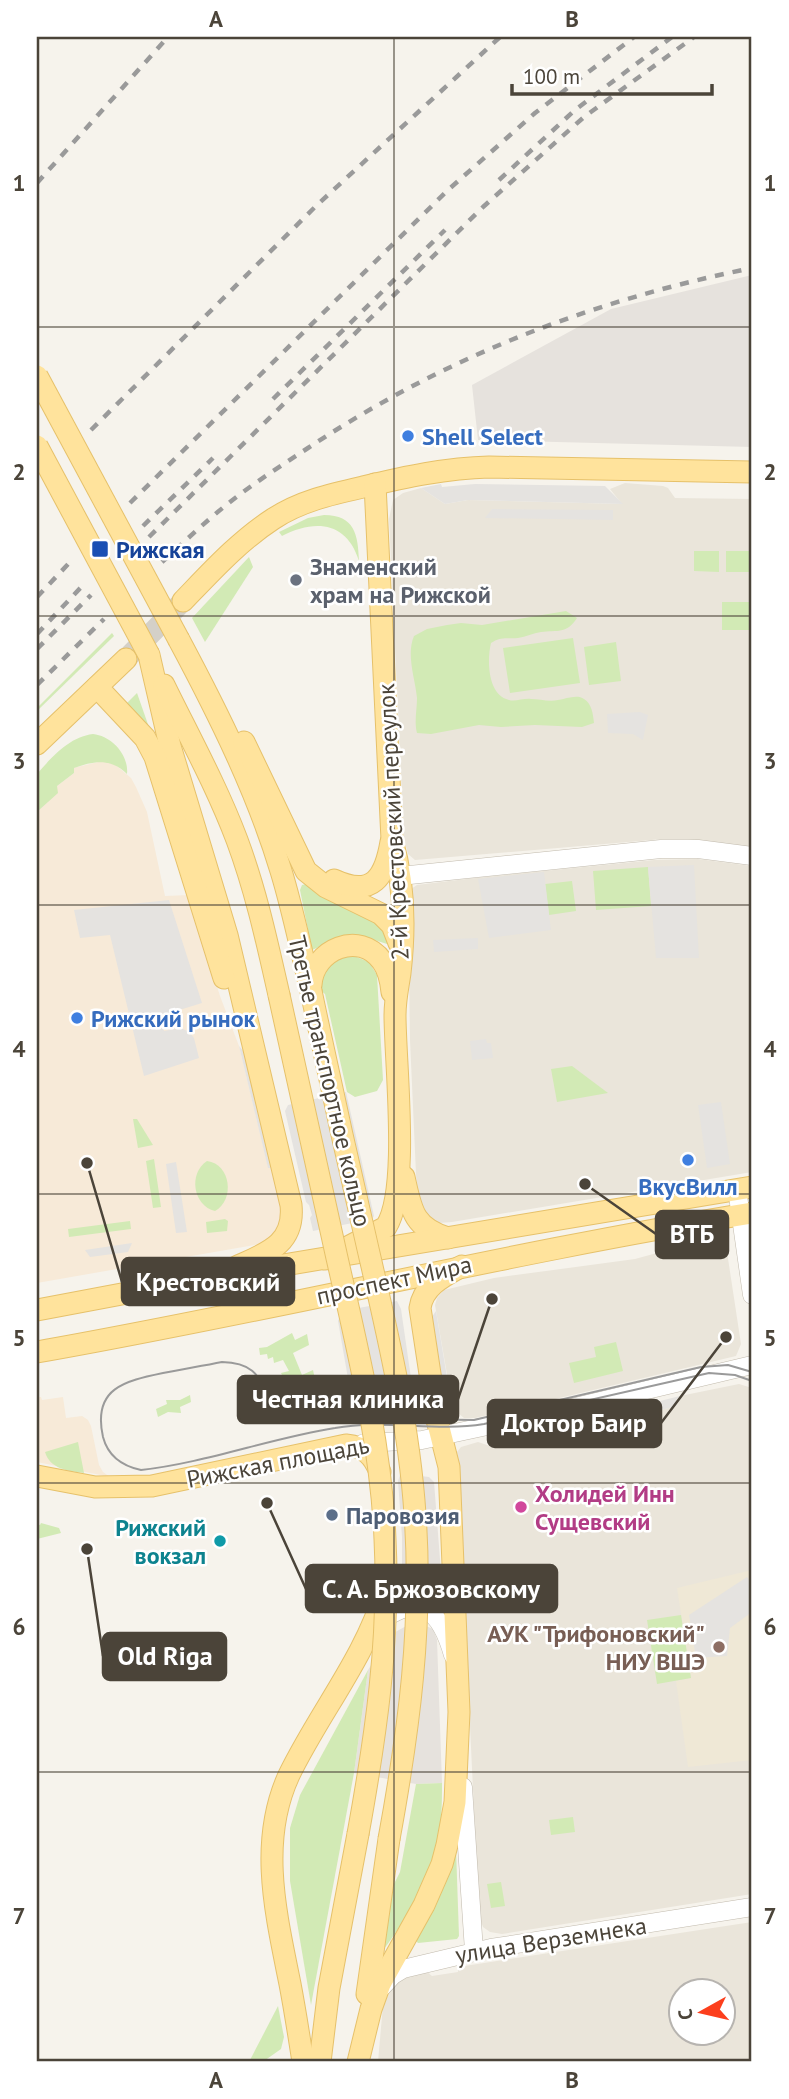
<svg xmlns="http://www.w3.org/2000/svg" width="789" height="2099" viewBox="0 0 789 2099" font-family="'PT Sans',sans-serif">
	<style>
		.residential { fill: #eae5da; fill-rule: evenodd }
		.commercial { fill: #f7ead8 }
		.industrial { fill: #e6e2dd }
		.education { fill: #efe8d6 }
		.green { fill: #d2eab5 }
		.parking { fill: #e5e3e0 }
		.lines { fill: none; stroke-linecap: round; stroke-linejoin: round }
		.major-tunnel { stroke: #d4d0c8; stroke-width: 21; stroke-dasharray: 21 10; stroke-linecap: butt }
		.minor-casing { stroke: #c2bbae; stroke-width: 19 }
		.major-casing { stroke: #e6c16a; stroke-width: 23 }
		.minor { stroke: #fff; stroke-width: 18 }
		.major { stroke: #ffe39c; stroke-width: 21 }
		.tram { stroke: #9a9a9a; stroke-width: 2 }
		.rail { stroke: #9a9a9a; stroke-width: 4.5; stroke-dasharray: 9 9; stroke-linecap: butt }
		.major-bridge-casing { stroke: #e6c16a; stroke-width: 23; stroke-linecap: butt }
		.major-bridge { stroke: #ffe39c; stroke-width: 21 }
		.grid { fill: none; stroke: #4b4439; stroke-width: 2; stroke-opacity: 0.55 }
		.shop-dot { fill: #3f7fe0; stroke: #fff; stroke-width: 2.5 }
		.transit-dot { fill: #1a4fb4; stroke: #fff; stroke-width: 2.5 }
		.worship-dot { fill: #6b7280; stroke: #fff; stroke-width: 2.5 }
		.hotel-dot { fill: #d1479c; stroke: #fff; stroke-width: 2.5 }
		.service-dot { fill: #5c6f8a; stroke: #fff; stroke-width: 2.5 }
		.culture-dot { fill: #0f9aa8; stroke: #fff; stroke-width: 2.5 }
		.education-dot { fill: #8d6e63; stroke: #fff; stroke-width: 2.5 }
		.labels { text-anchor: middle; dominant-baseline: central; stroke-width: 5; stroke-linejoin: round; paint-order: stroke }
		.shop-label { font-size: 24px; font-weight: bold; fill: #366cbe; stroke: #fff; text-anchor: start }
		.transit-label { font-size: 24px; font-weight: bold; fill: #164399; stroke: #fff; text-anchor: start }
		.worship-label { font-size: 24px; font-weight: bold; fill: #5b616d; stroke: #fff; text-anchor: start }
		.street-label { font-size: 24px; fill: #4b4439; stroke: #fff }
		.hotel-label { font-size: 24px; font-weight: bold; fill: #b23c85; stroke: #fff; text-anchor: start }
		.service-label { font-size: 24px; font-weight: bold; fill: #4e5e75; stroke: #fff; text-anchor: start }
		.culture-label { font-size: 24px; font-weight: bold; fill: #0d838f; stroke: #fff; text-anchor: end }
		.education-label { font-size: 24px; font-weight: bold; fill: #785e54; stroke: #fff; text-anchor: end }
		.leader { fill: none; stroke: #4b4439; stroke-width: 2.5 }
		.callout-dot { fill: #4b4439; stroke: #fff; stroke-width: 2.5 }
		.callout { fill: #4b4439; stroke: #4b4439; stroke-width: 2.5 }
		.callout-label { font-size: 26px; text-anchor: middle; font-weight: bold; fill: #fff }
		.neatline { fill: none; stroke: #4b4439; stroke-width: 2.5 }
		.grid-label { font-size: 23px; text-anchor: middle; font-weight: bold; fill: #4b4439 }
	</style>
	<rect width="100%" height="100%" fill="#f6f3ec"/>
	<g class="residential">
		<polygon points="625,483 663,486 668,488 675,498 752,499 752,847 688,839 663,839 415,860 408,854 404,839 389,519 393,500 403,493 421,488 445,504 468,500 622,504 610,489"/>
		<polygon points="698,859 752,866 752,1172 452,1222 439,1223 427,1218 417,1196 410,1040 408,903 411,889 417,885 474,878 654,860"/>
		<polygon points="713,1241 722,1242 727,1252 741,1344 736,1356 475,1418 464,1418 453,1409 435,1305 437,1298 444,1290 494,1278 635,1259 675,1248"/>
		<polygon points="739,1384 752,1388 752,1894 502,1934 490,1932 483,1927 479,1916 457,1452 461,1447 478,1442 493,1447 561,1434 565,1426 574,1422 584,1429 607,1420 614,1412 640,1406 649,1413 676,1406 676,1400 680,1396"/>
		<path d="M752 1922V2062H378L383 2005 393 1986 406 1976 426 1971 432 1976 458 1972V1967ZM680 1990H722V2032H680Z"/>
	</g>
	<g class="commercial">
		<polygon points="98,762 110,762 117,766 131,778 136,787 147,812 165,896 189,895 220,996 239,1046 268,1167 274,1168 282,1206 280,1229 267,1241 260,1244 37,1283 37,812 57,793 57,786 74,773 73,768"/>
		<polygon points="37,1397 41,1397 42,1400 63,1397 66,1418 82,1416 88,1420 91,1426 99,1465 103,1472 110,1477 37,1462"/>
	</g>
	<g class="industrial">
		<polygon points="752,275 752,447 478,440 472,385 611,309"/>
		<polygon points="404,1474 429,1477 434,1482 443,1598 423,1592 400,1595 402,1572 402,1537 398,1481 400,1475"/>
		<polygon points="408,1625 426,1626 433,1629 437,1640 442,1783 416,1784 354,1773 368,1670 390,1635"/>
	</g>
	<polygon class="education" points="752,1570 752,1760 688,1767 676,1681 691,1678 677,1588"/>
	<g class="green">
		<path d="M324 515C355 515 358 535 359 561 347 521 314 519 282 536L279 532 308 518Z"/>
		<polygon points="694,551 719,551 719,572 694,571"/>
		<rect x="726" y="551" width="26" height="21"/>
		<polygon points="249,557 253,567 205,642 192,618"/>
		<rect x="722" y="602" width="30" height="28"/>
		<path d="M566 611 577 618C567 634 557 630 541 632 533 633 526 637 518 638 507 639 501 636 491 643 487 659 487 695 509 700 515 702 524 698 531 699 539 699 549 702 558 700 566 699 577 694 584 699 592 704 593 714 594 723L582 727 535 725 501 727 479 725 431 734 417 733C414 722 417 710 417 698 415 678 406 655 414 636L427 629 447 625 461 623 482 625Z"/>
		<polygon points="112,633 114,636 37,711 37,708"/>
		<polygon points="573,638 580,683 510,693 503,648"/>
		<polygon points="616,642 621,681 589,685 584,647"/>
		<polygon points="137,693 151,733 124,706"/>
		<path d="M93 734C112 736 129 755 127 774 111 758 94 761 74 768V773L57 786 58 793 38 811 37 774C52 757 69 737 93 734Z"/>
		<polygon points="648,867 651,906 596,910 593,871"/>
		<polygon points="572,881 576,911 549,915 545,884"/>
		<polygon points="306,884 380,919 387,940 387,944 365,937 328,943 312,950 300,890 302,885"/>
		<path d="M354 956 369 962 377 975 383 1080 377 1091 355 1097 347 1092 325 994 320 990C319 969 335 957 354 956Z"/>
		<polygon points="572,1066 608,1093 557,1102 551,1069"/>
		<polygon points="133,1119 137,1119 153,1145 138,1148"/>
		<polygon points="154,1159 161,1207 153,1208 146,1161"/>
		<path d="M207 1161C231 1164 235 1200 215 1211 193 1206 188 1173 207 1161Z"/>
		<polygon points="225,1219 228,1221 227,1231 207,1233 206,1222"/>
		<polygon points="130,1221 131,1229 69,1237 68,1229"/>
		<polygon points="292,1333 295,1340 307,1334 309,1345 293,1353 302,1375 313,1370 315,1379 287,1386 281,1373 289,1371 283,1360 274,1363 273,1357 268,1359 267,1354 260,1355 259,1348 267,1347"/>
		<polygon points="616,1342 623,1371 574,1383 569,1363 596,1357 594,1347"/>
		<polygon points="190,1395 191,1402 180,1407 181,1413 168,1412 158,1417 156,1409 167,1404 166,1400 180,1400"/>
		<path d="M78 1442 84 1473C68 1471 50 1469 45 1452Z"/>
		<polygon points="41,1523 59,1528 61,1533 37,1539 37,1524 40,1525"/>
		<polygon points="681,1615 691,1678 657,1684 647,1620"/>
		<polygon points="368,1670 354,1773 311,2005 290,1881 290,1828 300,1795"/>
		<path d="M442 1783C442 1803 442 1823 437 1842 429 1876 405 1922 384 1949L382 1947 394 1884 400 1872 416 1784Z"/>
		<polygon points="573,1817 575,1832 551,1835 549,1820"/>
		<polygon points="456,1849 459,1936 457,1939 418,1943 416,1941"/>
		<polygon points="501,1882 505,1906 491,1908 487,1884"/>
		<polygon points="278,2006 284,2037 281,2049 264,2061 249,2062"/>
	</g>
	<g class="parking">
		<polygon points="441,484 442,487 475,484 605,486 623,504 468,500 445,504 421,488"/>
		<polygon points="492,509 613,510 613,520 485,518"/>
		<polygon points="640,712 648,715 643,740 633,734 608,733 607,714"/>
		<polygon points="694,865 699,958 656,958 648,867"/>
		<polygon points="544,872 551,930 489,938 478,879"/>
		<polygon points="169,900 202,1003 160,1016 164,1031 181,1028 189,1032 194,1038 199,1058 144,1076 110,935 80,938 74,910"/>
		<polygon points="478,938 478,949 434,952 433,940"/>
		<polygon points="486,1039 487,1043 491,1043 493,1058 472,1060 470,1041"/>
		<polygon points="239,1046 247,1055 274,1168 268,1168"/>
		<polygon points="346,1092 374,1216 372,1219 313,1231 310,1218 312,1215 309,1205 306,1202 285,1111 288,1105"/>
		<polygon points="721,1102 730,1164 707,1168 698,1105"/>
		<polygon points="176,1162 187,1232 176,1233 166,1164"/>
		<polygon points="132,1243 128,1252 90,1257 85,1250"/>
		<polygon points="397,1301 401,1309 414,1399 405,1405 354,1413 338,1321 342,1311"/>
		<polygon points="436,1311 448,1383 438,1396 427,1324"/>
		<polygon points="680,1396 676,1400 677,1406 649,1413 640,1406"/>
		<polygon points="747,1577 752,1584 752,1612 730,1628 727,1656 696,1658 689,1615"/>
	</g>
	<g class="lines">
		<polyline class="major-tunnel" points="126,659 183,601"/>
		<defs>
			<g id="minor">
				<polyline points="400,876 661,849 698,849 752,856"/>
				<polyline points="737,1189 752,1295"/>
				<polyline points="364,1443 422,1440 571,1408 752,1365"/>
				<path d="M377 1624C419 1591 440 1609 453 1655"/>
				<polyline points="463,1787 474,1951"/>
				<polyline points="382,1987 393,1975 403,1969 491,1948 752,1907"/>
			</g>
			<g id="major">
				<path d="M183 601C211 572 239 541 273 519 300 501 332 494 363 487 405 477 446 468 489 467L752 472"/>
				<path d="M179 640C218 713 257 791 281 871 293 910 301 951 311 991"/>
				<path d="M149 655 170 746 227 935 291 1205C295 1244 267 1253 236 1267"/>
				<path d="M164 685C189 736 217 787 237 840 256 891 267 942 279 995"/>
				<polyline points="97,687 145,738 155,757 224,978"/>
				<polyline points="244,742 306,871 326,887 381,914 392,925 399,943"/>
				<polyline points="37,744 126,659"/>
				<path d="M334 880C373 898 385 877 391 842"/>
				<path d="M311 985C313 949 360 930 382 961 389 970 391 982 392 992"/>
				<path d="M404 1177C411 1209 413 1228 448 1238"/>
				<path d="M325 1259 386 1227C410 1190 395 1063 395 1015 395 1000 398 987 400 973 405 930 404 881 392 840L375 484"/>
				<polyline points="37,1310 212,1277 752,1187"/>
				<path d="M37 1352C276 1310 512 1252 752 1213"/>
				<path d="M37 1476 95 1487 152 1486 346 1445C365 1447 373 1455 380 1472"/>
				<polyline points="367,1994 389,1839"/>
				<path d="M303 2062C299 2036 295 2010 290 1984 276 1914 258 1842 289 1775 319 1713 365 1658 385 1591"/>
				<polyline points="320,2062 329,1988 358,1834"/>
				<path d="M358 2062 371 2009 380 1984 424 1905 442 1864 447 1845 455 1802 459 1712 449 1467 437 1420 420 1308C423 1286 444 1276 462 1266"/>
			</g>
		</defs>
		<use href="#minor" class="minor-casing"/>
		<use href="#major" class="major-casing"/>
		<use href="#minor" class="minor"/>
		<use href="#major" class="major"/>
		<path class="tram" d="M752 1372 728 1365 701 1367 474 1420 313 1418C304 1417 295 1418 286 1414 256 1399 272 1363 222 1362 202 1366 183 1369 163 1373 125 1381 92 1388 103 1437 108 1456 122 1466 141 1470 205 1463 271 1438 335 1428 384 1419 435 1432 484 1424L709 1373 735 1375 752 1381"/>
		<g class="rail">
			<polyline points="499,180 575,110 672,37"/>
			<polyline points="37,183 168,37"/>
			<polyline points="273,399 445,230"/>
			<polyline points="91,430 317,205 500,37"/>
			<polyline points="130,503 448,190 535,113 634,37"/>
			<polyline points="143,526 213,458"/>
			<polyline points="149,537 483,207 584,117 694,37"/>
			<path d="M162 562C184 542 206 521 230 502 254 483 282 465 308 448 447 356 590 301 752 268"/>
			<polyline points="37,597 72,560"/>
			<polyline points="37,634 85,583"/>
			<polyline points="37,649 91,595"/>
			<polyline points="37,685 104,619"/>
		</g>
		<defs>
			<g id="major-bridge">
				<polyline points="37,376 179,640"/>
				<polyline points="37,446 149,655"/>
				<path d="M311 991C329 1077 348 1163 368 1249 388 1336 409 1424 415 1514 423 1625 409 1730 389 1839"/>
				<path d="M279 995C298 1083 317 1171 337 1258 358 1351 381 1444 385 1539 390 1639 376 1735 358 1834"/>
			</g>
		</defs>
		<use href="#major-bridge" class="major-bridge-casing"/>
		<use href="#major-bridge" class="major-bridge"/>
	</g>
	<path class="grid" d="M394 37V2062M37 327H752M37 616H752M37 905H752M37 1194H752M37 1483H752M37 1772H752"/>
	<g class="shop-dot">
		<circle cx="408" cy="436" r="7"/>
		<circle cx="77" cy="1018" r="7"/>
		<circle cx="688" cy="1160" r="7"/>
	</g>
	<rect class="transit-dot" x="91" y="540" width="18" height="18" rx="3.5"/>
	<circle class="worship-dot" cx="296" cy="580" r="7"/>
	<circle class="hotel-dot" cx="521" cy="1507" r="7"/>
	<circle class="service-dot" cx="332" cy="1515" r="7"/>
	<circle class="culture-dot" cx="220" cy="1541" r="7"/>
	<circle class="education-dot" cx="719" cy="1647" r="7"/>
	<g class="labels">
		<g class="shop-label">
			<text x="422" y="436">Shell Select</text>
			<text x="91" y="1018">Рижский рынок</text>
			<text x="688" y="1186" text-anchor="middle">ВкусВилл</text>
		</g>
		<g class="transit-label">
			<text x="116" y="549">Рижская</text>
		</g>
		<g class="worship-label">
			<text x="310" y="566">Знаменский<tspan x="310" dy="28">храм на Рижской</tspan></text>
		</g>
		<g class="street-label">
			<text transform="translate(393 822) rotate(-93)">2-й Крестовский переулок</text>
			<text transform="translate(330 1081) rotate(77)">Третье транспортное кольцо</text>
			<text transform="translate(394 1280) rotate(-12)">проспект Мира</text>
			<text transform="translate(278 1462) rotate(-11)">Рижская площадь</text>
			<text transform="translate(551 1940) rotate(-9)">улица Верземнека</text>
		</g>
		<g class="hotel-label">
			<text x="535" y="1493">Холидей Инн<tspan x="535" dy="28">Сущевский</tspan></text>
		</g>
		<g class="service-label">
			<text x="346" y="1515">Паровозия</text>
		</g>
		<g class="culture-label">
			<text x="206" y="1527">Рижский<tspan x="206" dy="28">вокзал</tspan></text>
		</g>
		<g class="education-label">
			<text x="705" y="1633">АУК "Трифоновский"<tspan x="705" dy="28">НИУ ВШЭ</tspan></text>
		</g>
	</g>
	<path class="leader" d="M585 1184L656 1234M87 1163L122 1282M492 1299L458 1399M726 1337L661 1423M267 1503L306 1589M87 1549L103 1656"/>
	<g class="callout-dot">
		<circle cx="585" cy="1184" r="7"/>
		<circle cx="87" cy="1163" r="7"/>
		<circle cx="492" cy="1299" r="7"/>
		<circle cx="726" cy="1337" r="7"/>
		<circle cx="267" cy="1503" r="7"/>
		<circle cx="87" cy="1549" r="7"/>
	</g>
	<g class="callout">
		<rect x="656" y="1211" width="72" height="47" rx="7"/>
		<rect x="122" y="1258" width="172" height="47" rx="7"/>
		<rect x="238" y="1376" width="220" height="47" rx="7"/>
		<rect x="488" y="1400" width="173" height="47" rx="7"/>
		<rect x="306" y="1565" width="251" height="47" rx="7"/>
		<rect x="103" y="1633" width="123" height="47" rx="7"/>
	</g>
	<g class="callout-label">
		<text x="692" y="1243">ВТБ</text>
		<text x="208" y="1291">Крестовский</text>
		<text x="348" y="1408">Честная клиника</text>
		<text x="574" y="1432">Доктор Баир</text>
		<text x="431" y="1598">С. А. Бржозовскому</text>
		<text x="165" y="1665">Old Riga</text>
	</g>
	<rect width="789" height="2099" fill="none" stroke="#ffffff" stroke-width="77"/>
	<g transform="translate(702 2012) rotate(262)"><circle r="33" fill="#ffffff" stroke="#b7b4b0" stroke-width="2"/>
	<path d="M0-5L12 26L0 18L-12 26Z" fill="#fc3f1d"/>
	<text y="-10" font-size="19" font-weight="bold" text-anchor="middle" fill="#4b4439">С</text>
	</g>
	<path d="M512 84v10h200v-10" fill="none" stroke="#4b4439" stroke-width="3.5"/>
	<text x="523" y="84" font-size="21" fill="#4b4439" stroke="#ffffff" stroke-width="5" paint-order="stroke">100 m</text>
	<rect x="38" y="38" width="712" height="2022" class="neatline"/>
	<g class="grid-label">
		<text x="216" y="27">A</text>
		<text x="572" y="27">B</text>
		<text x="19" y="191">1</text>
		<text x="770" y="191">1</text>
		<text x="19" y="480">2</text>
		<text x="770" y="480">2</text>
		<text x="19" y="769">3</text>
		<text x="770" y="769">3</text>
		<text x="19" y="1057">4</text>
		<text x="770" y="1057">4</text>
		<text x="19" y="1346">5</text>
		<text x="770" y="1346">5</text>
		<text x="19" y="1635">6</text>
		<text x="770" y="1635">6</text>
		<text x="19" y="1924">7</text>
		<text x="770" y="1924">7</text>
		<text x="216" y="2088">A</text>
		<text x="572" y="2088">B</text>
	</g>
</svg>
